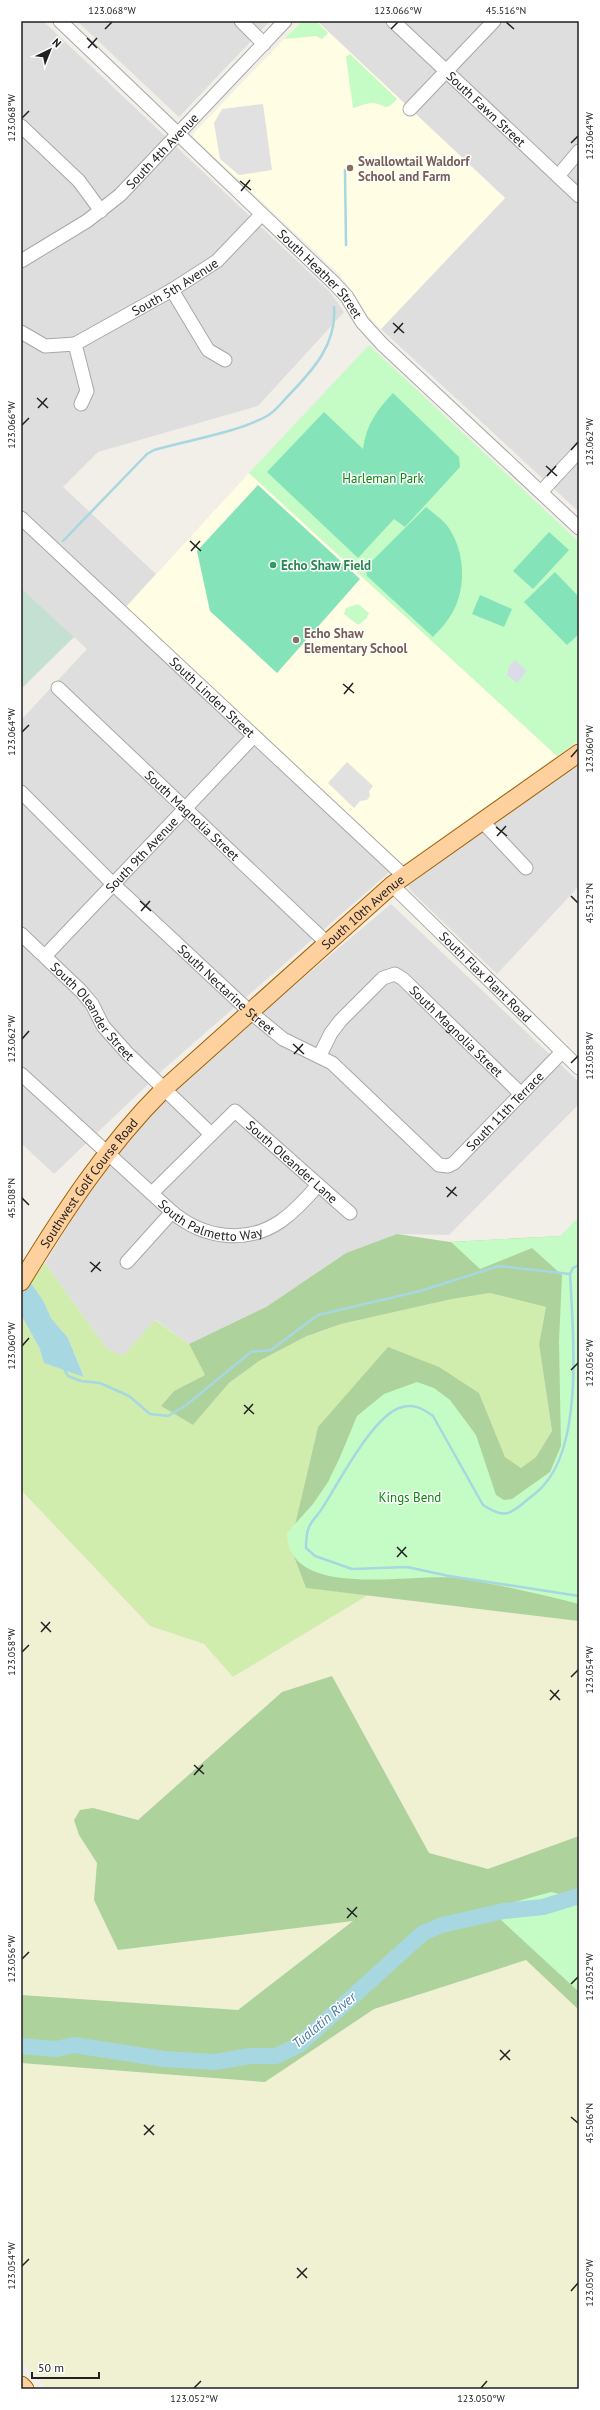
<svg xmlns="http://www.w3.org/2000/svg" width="600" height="2410" viewBox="0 0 600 2410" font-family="'PT Sans',sans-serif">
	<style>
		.residential { fill: #dfdede }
		.education { fill: #fffde3 }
		.farmland { fill: #f0f1d3 }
		.grass { fill: #d0edad }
		.forest { fill: #aed29b }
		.wetland { fill: #c4e0d2 }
		.park { fill: #c5fcc6 }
		.pitch { fill: #84e3b9 }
		.parking { fill: #e1e1e1 }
		.plaza { fill: #dcdce8 }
		.water { fill: #a7d7e0 }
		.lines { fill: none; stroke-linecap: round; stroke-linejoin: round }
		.stream { stroke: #a7d7e0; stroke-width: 2.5 }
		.river { stroke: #a7d7e0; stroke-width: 16 }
		.minor-casing { stroke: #a8a8a8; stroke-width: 15 }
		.major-casing { stroke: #9e6100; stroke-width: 19 }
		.minor { stroke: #fff; stroke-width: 13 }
		.major { stroke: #ffd19f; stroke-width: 17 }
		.ticks { fill: none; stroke: #212121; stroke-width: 1.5 }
		.education-dot { fill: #8d6e63; stroke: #fff; stroke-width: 1.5 }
		.leisure-dot { fill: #2e9e5b; stroke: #fff; stroke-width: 1.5 }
		.labels { text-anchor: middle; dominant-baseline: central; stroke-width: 3; stroke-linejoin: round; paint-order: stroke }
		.street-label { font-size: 13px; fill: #212121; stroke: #fff }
		.education-label { font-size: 13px; font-weight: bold; fill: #785e54; stroke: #fff; text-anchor: start }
		.park-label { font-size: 13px; fill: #08870b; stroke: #fff }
		.leisure-label { font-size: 13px; font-weight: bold; fill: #27864d; stroke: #fff; text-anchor: start }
		.water-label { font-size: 14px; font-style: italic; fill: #4379a6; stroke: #fff }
		.neatline { fill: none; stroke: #212121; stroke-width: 1.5 }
		.ticks-label { font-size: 10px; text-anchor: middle; fill: #212121 }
	</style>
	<rect width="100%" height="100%" fill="#f2eee8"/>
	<g class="residential">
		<polygon points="21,21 43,21 329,291 344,312 258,406 98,452 63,487 156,574 126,607 400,863 165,1068 54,1174 21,1143 21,720 87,649 21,588"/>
		<polygon points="77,21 270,21 179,117"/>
		<polygon points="317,21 579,21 579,512 381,329 505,198"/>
		<polygon points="579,763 579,886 497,974 410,890 408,885"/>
		<polygon points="391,904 579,1082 579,1104 449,1235 397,1234 346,1253 266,1307 189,1344 156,1320 123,1357 107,1349 45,1263 106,1164 147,1116 232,1038"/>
	</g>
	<g class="education">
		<polygon points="301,21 317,21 505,198 381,329 368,316 356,296 340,275 194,138 193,134"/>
		<polygon points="249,473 557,756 406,863 400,863 126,607"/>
	</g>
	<g class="farmland">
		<polygon points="21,1490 150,1626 204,1644 233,1677 368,1595 579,1621 579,1836 488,1869 429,1853 332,1676 282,1692 138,1820 118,1813 79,1835 97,1863 94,1900 118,1949 354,1920 238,2010 21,1995"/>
		<polygon points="526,1960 579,2010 579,2389 48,2389 21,2361 21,2063 264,2082 374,2009"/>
	</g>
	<polygon class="grass" points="45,1263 107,1349 123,1356 155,1320 189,1344 205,1375 174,1391 161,1406 193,1425 229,1383 259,1361 307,1336 341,1324 452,1299 490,1293 546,1307 539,1344 552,1431 536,1457 521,1468 505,1457 479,1393 318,1427 290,1546 306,1588 368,1595 233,1677 204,1644 150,1626 21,1490 21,1315 39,1347 44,1363 84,1376 68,1338 51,1318 44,1302 32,1287 31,1282"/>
	<g class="forest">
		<polygon points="579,1219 579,1621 306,1588 290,1546 318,1427 388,1347 439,1367 479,1393 505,1457 521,1468 536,1457 552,1431 539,1344 546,1307 490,1293 452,1299 341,1324 307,1336 259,1361 229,1383 193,1425 161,1406 174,1391 205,1375 189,1344 266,1307 346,1253 397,1234 450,1242 561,1236"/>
		<polygon points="332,1676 429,1853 488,1869 579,1836 579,2010 526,1960 374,2009 265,2082 21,2063 21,1995 238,2010 353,1921 118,1950 94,1900 97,1863 79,1835 74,1820 80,1810 93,1808 138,1820 282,1692"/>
	</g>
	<polygon class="wetland" points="21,588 74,637 21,689"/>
	<g class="park">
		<polygon points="302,21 316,21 328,33 322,39 316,36 284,39"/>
		<path d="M350 54 397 99C384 113 386 104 372 103 366 103 358 107 353 108L346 57Z"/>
		<polygon points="369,345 579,542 579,740 557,756 249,473"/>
		<polygon points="358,604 369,613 366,619 358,625 344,614 346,608"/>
		<path d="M579 1216V1604C539 1594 498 1584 457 1578 414 1572 288 1602 287 1533L313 1504 328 1482 340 1457 357 1416 384 1394 417 1382 434 1388 450 1400 476 1435 496 1495 504 1500 512 1499 550 1472 561 1446 559 1342 562 1275 532 1248 480 1269 451 1242 561 1236Z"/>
		<polygon points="551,1892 572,1897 579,1895 579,1992 489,1909"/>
	</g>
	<g class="pitch">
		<path d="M393 393 459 457 460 467 405 527 394 519 358 558 267 472 324 412 363 449C366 425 377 410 393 393Z"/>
		<polygon points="258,485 360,579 277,673 210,611 197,551"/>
		<path d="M426 507C432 512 439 517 445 523 466 548 468 591 449 618 445 625 438 631 433 637L367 576 366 567Z"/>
		<polygon points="549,532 569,550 533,589 513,571"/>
		<polygon points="555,572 579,597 579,634 567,645 524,602"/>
		<polygon points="480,595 512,609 504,627 472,614"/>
	</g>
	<g class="parking">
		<polygon points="263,104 272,170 239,175 220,159 214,123 222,109"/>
		<polygon points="347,762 373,786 369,791 370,796 367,800 360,801 354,808 328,783"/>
	</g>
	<polygon class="plaza" points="515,660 527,671 517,683 507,675 509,666"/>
	<polygon class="water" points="21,1269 44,1302 51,1318 68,1338 84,1377 44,1363 39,1347 21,1315"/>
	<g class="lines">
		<g class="stream">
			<polyline points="345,170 346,245"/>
			<path d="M63 541 147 454 154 450C188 440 236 433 267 416 275 412 282 402 289 395 313 370 337 344 334 307"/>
			<path d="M579 1265 573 1268 570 1274C573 1329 584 1443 543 1486 539 1491 532 1496 527 1500 509 1516 503 1518 483 1505L433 1416C422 1408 413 1403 399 1408 372 1418 339 1482 323 1507 319 1514 312 1520 309 1527 306 1534 306 1540 306 1548L315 1556 352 1569 407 1567 449 1576 579 1596"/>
			<polyline points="64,1369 68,1376 81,1381 100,1383 129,1396 150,1414 168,1416 185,1406 251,1352 271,1350 318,1315 420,1291 499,1266 570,1274"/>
		</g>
		<polyline class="river" points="21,2046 56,2049 74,2045 164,2059 215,2062 250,2056 276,2056 299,2045 423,1933 442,1925 504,1911 543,1907 579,1896"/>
		<defs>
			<g id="minor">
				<path id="s1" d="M60 21 334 283 347 297 362 322 382 344 579 528"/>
				<polyline points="241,21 264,44"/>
				<path id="s2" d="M393 21 579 196"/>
				<polyline points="410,109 494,21"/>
				<polyline points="21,126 79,181 101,211"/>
				<polyline points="558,176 579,151"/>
				<path id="s3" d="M21 261 87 221 120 195 285 21"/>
				<polyline points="172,290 208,350 225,360"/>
				<polyline points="21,332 45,346 75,344 87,391 81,404"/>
				<path id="s4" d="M75 344 172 290 217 261 261 215"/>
				<polyline points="541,492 579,451"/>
				<path id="s5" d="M21 518 404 876"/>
				<path id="s6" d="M58 688 327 943"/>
				<path id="s7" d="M21 792 113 884 249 1011 283 1039 332 1063 439 1165 448 1166 454 1163 562 1052"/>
				<polyline points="482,821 526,868"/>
				<path id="s8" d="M392 885 579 1068"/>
				<path id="s9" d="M21 934 81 991 92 1004 103 1026 128 1054 211 1134"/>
				<path id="s10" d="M45 956 254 736"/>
				<path id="s11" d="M320 1055 331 1033 341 1020 383 978 395 974 403 979 521 1094"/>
				<path id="s12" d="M21 1074 172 1212C203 1238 246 1245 281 1221 295 1211 307 1198 318 1185"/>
				<path id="s13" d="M152 1193 235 1111 350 1213"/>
				<polyline points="127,1262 172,1212"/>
			</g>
			<g id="major">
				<path id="s14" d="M21 1282C63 1213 106 1147 163 1090L392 885 579 753"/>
				<polyline points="21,2385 25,2389"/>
			</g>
		</defs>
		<use href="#minor" class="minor-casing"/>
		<use href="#major" class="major-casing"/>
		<use href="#minor" class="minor"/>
		<use href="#major" class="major"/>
	</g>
	<path class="ticks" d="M506 22 514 29M105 29 112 22M391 29 398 22M87 38 97 48M88 48 97 38M22 118 29 111M571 143 578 136M240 181 251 190M241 191 250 180M393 323 404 333M394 333 403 323M37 398 48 408M38 408 47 398M22 425 29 418M571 450 578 442M546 466 557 476M547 476 556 466M190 541 201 551M191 551 200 541M343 684 354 693M344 694 353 683M22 732 29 725M571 757 578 749M496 827 507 836M497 836 506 826M571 896 578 903M140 901 151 911M141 911 150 901M22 1039 29 1031M293 1044 304 1054M294 1054 303 1044M571 1063 578 1056M446 1187 457 1196M447 1197 456 1187M22 1198 29 1205M90 1262 101 1271M91 1272 100 1262M22 1346 29 1338M571 1370 578 1363M244 1405 254 1414M244 1414 253 1404M397 1547 407 1557M397 1557 406 1547M41 1622 51 1632M41 1632 50 1622M22 1652 29 1645M571 1677 578 1670M550 1690 560 1700M550 1700 559 1690M194 1765 204 1774M194 1775 203 1765M347 1908 357 1917M347 1918 357 1907M22 1959 29 1952M571 1984 578 1977M500 2050 510 2060M500 2060 510 2050M571 2117 578 2123M144 2125 154 2135M144 2135 154 2125M22 2266 29 2259M297 2268 307 2278M297 2278 307 2268M571 2291 578 2283M194 2388 201 2381M481 2388 487 2381"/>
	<g class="education-dot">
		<circle cx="350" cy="168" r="4"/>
		<circle cx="296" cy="640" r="4"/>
	</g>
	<circle class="leisure-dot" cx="273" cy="565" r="4"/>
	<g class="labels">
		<g class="street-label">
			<text stroke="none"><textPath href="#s2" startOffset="128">South Fawn Street</textPath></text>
			<text stroke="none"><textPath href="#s3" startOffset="180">South 4th Avenue</textPath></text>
			<text stroke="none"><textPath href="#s1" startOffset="363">South Heather Street</textPath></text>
			<text stroke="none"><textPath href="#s4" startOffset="115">South 5th Avenue</textPath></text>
			<text stroke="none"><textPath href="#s5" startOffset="262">South Linden Street</textPath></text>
			<text stroke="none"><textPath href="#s6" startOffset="185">South Magnolia Street</textPath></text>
			<text stroke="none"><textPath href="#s10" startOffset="140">South 9th Avenue</textPath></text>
			<text stroke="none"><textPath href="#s14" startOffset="507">South 10th Avenue</textPath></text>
			<text stroke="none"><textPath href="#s8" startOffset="131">South Flax Plant Road</textPath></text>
			<text stroke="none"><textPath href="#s7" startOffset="285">South Nectarine Street</textPath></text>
			<text stroke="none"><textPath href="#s9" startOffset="106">South Oleander Street</textPath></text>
			<text stroke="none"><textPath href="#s11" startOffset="197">South Magnolia Street</textPath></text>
			<text stroke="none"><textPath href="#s7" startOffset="651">South 11th Terrace</textPath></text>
			<text stroke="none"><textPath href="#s13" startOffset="193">South Oleander Lane</textPath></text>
			<text stroke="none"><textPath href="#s14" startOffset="120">Southwest Golf Course Road</textPath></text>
			<text stroke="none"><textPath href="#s12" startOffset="245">South Palmetto Way</textPath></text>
		</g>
		<g class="education-label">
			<text x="358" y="161">Swallowtail Waldorf<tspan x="358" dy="15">School and Farm</tspan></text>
			<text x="304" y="633">Echo Shaw<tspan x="304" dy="15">Elementary School</tspan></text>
		</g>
		<g class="park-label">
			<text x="383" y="478">Harleman Park</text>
			<text x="410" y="1497">Kings Bend</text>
		</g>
		<g class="leisure-label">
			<text x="281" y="565">Echo Shaw Field</text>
		</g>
		<g class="water-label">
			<text transform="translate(324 2020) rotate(-40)">Tualatin River</text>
		</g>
	</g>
	<rect width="600" height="2410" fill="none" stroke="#ffffff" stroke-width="44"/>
	<g transform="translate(50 50) rotate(43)" stroke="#ffffff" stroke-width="3" paint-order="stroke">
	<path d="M0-3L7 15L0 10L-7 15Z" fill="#212121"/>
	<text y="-6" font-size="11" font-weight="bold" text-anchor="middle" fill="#212121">N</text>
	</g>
	<path d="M32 2372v6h67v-6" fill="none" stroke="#212121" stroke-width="2"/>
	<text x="38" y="2372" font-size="12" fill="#212121" stroke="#ffffff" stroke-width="3" paint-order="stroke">50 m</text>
	<rect x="22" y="22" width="556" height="2366" class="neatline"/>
	<g class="ticks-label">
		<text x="112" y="14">123.068°W</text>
		<text x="398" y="14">123.066°W</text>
		<text x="506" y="14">45.516°N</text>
		<text transform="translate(11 118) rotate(-90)" y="4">123.068°W</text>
		<text transform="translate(589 136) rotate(-90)" y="4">123.064°W</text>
		<text transform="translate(11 425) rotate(-90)" y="4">123.066°W</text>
		<text transform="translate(589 442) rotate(-90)" y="4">123.062°W</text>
		<text transform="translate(11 732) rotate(-90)" y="4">123.064°W</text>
		<text transform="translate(589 749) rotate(-90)" y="4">123.060°W</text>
		<text transform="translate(589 903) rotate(-90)" y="4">45.512°N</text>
		<text transform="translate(11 1039) rotate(-90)" y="4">123.062°W</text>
		<text transform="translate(589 1056) rotate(-90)" y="4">123.058°W</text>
		<text transform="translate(11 1198) rotate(-90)" y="4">45.508°N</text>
		<text transform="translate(11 1346) rotate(-90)" y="4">123.060°W</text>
		<text transform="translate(589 1363) rotate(-90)" y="4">123.056°W</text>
		<text transform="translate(11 1652) rotate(-90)" y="4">123.058°W</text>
		<text transform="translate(589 1670) rotate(-90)" y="4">123.054°W</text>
		<text transform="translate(11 1959) rotate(-90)" y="4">123.056°W</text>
		<text transform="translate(589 1977) rotate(-90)" y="4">123.052°W</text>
		<text transform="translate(589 2123) rotate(-90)" y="4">45.506°N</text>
		<text transform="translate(11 2266) rotate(-90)" y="4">123.054°W</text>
		<text transform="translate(589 2283) rotate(-90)" y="4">123.050°W</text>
		<text x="194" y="2402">123.052°W</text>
		<text x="481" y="2402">123.050°W</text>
	</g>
</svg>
